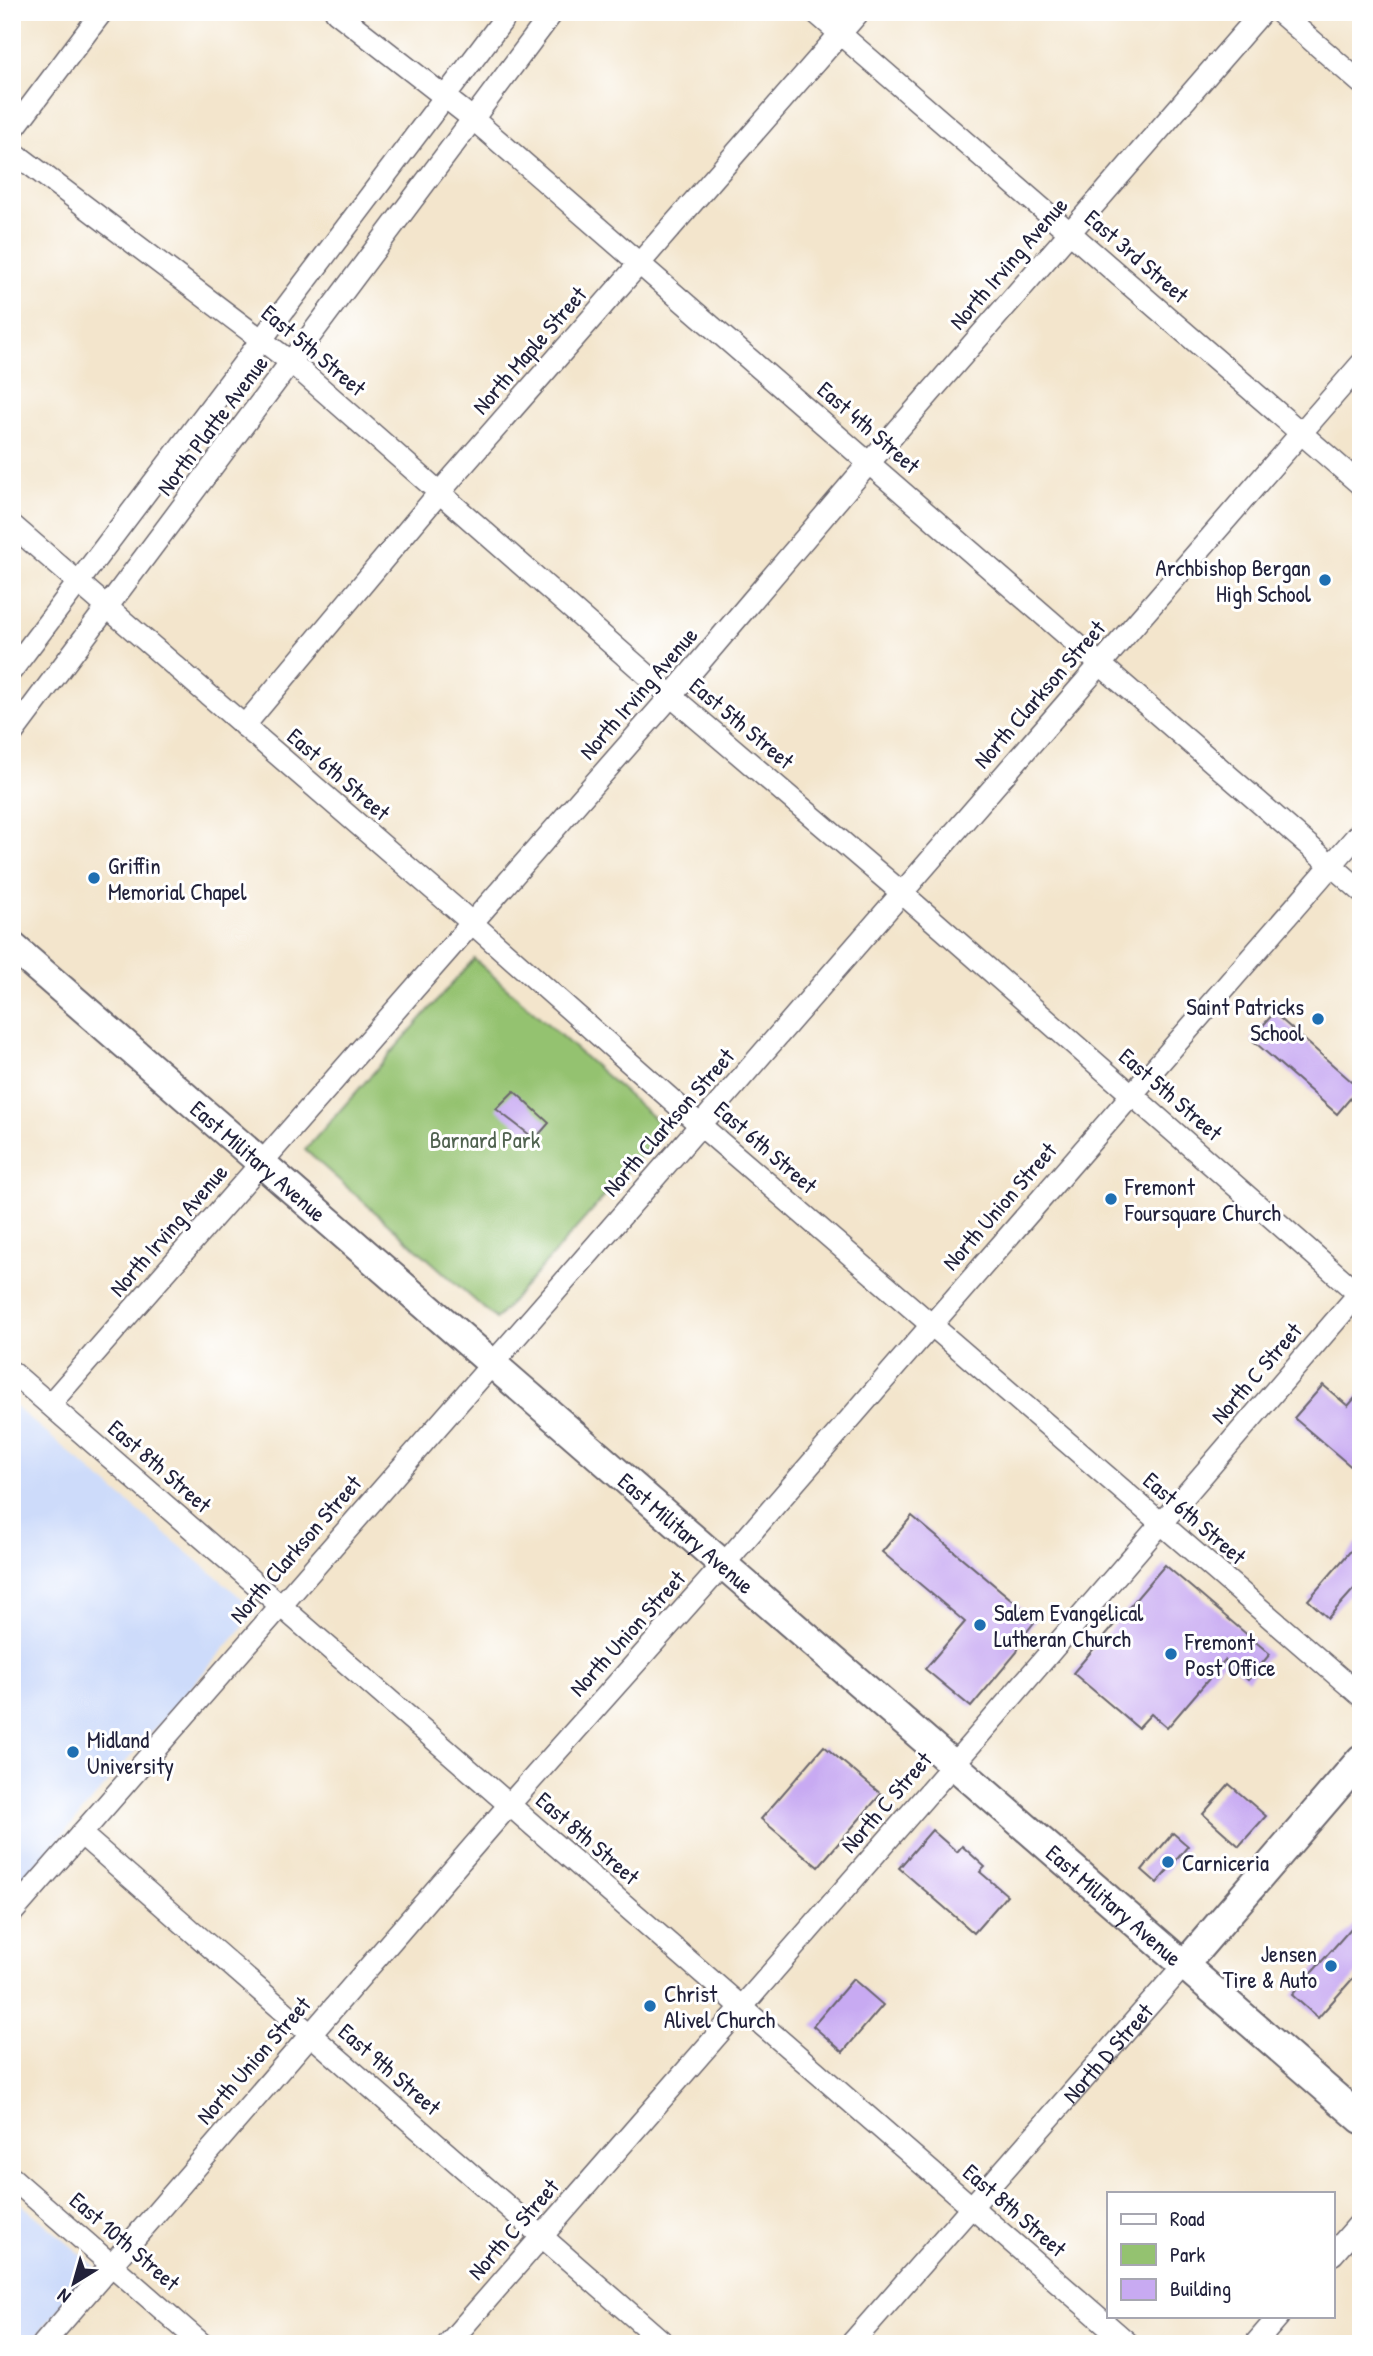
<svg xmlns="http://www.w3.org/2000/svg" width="1373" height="2356" viewBox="0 0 1373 2356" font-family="'Patrick Hand',sans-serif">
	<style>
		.built { fill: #cddbfa }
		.green { fill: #94c270; stroke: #5b7256; stroke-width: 2 }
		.building { fill: #c8aaf2 }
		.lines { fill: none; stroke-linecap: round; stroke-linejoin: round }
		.minor-casing { stroke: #6b666e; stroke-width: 24 }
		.major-casing { stroke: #6b666e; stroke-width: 32 }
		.minor { stroke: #fff; stroke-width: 21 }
		.major { stroke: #fff; stroke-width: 28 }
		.poi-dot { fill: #1f6fb2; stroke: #fff; stroke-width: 2.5 }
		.labels { text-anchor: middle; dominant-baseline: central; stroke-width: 6; stroke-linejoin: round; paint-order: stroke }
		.street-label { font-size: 23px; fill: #22223b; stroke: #fff }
		.poi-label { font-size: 23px; fill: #22223b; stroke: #fff; text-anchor: start }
		.park-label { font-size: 23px; fill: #506250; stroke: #fff }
	</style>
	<rect width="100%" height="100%" fill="#fff"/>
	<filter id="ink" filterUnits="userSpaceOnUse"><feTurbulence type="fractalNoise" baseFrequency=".0143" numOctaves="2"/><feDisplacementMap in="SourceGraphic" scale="14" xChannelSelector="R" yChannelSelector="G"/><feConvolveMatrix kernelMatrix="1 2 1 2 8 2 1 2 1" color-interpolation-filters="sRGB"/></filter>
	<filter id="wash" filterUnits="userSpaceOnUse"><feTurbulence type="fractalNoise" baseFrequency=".00686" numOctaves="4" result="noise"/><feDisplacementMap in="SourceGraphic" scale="28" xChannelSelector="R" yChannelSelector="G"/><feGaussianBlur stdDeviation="1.57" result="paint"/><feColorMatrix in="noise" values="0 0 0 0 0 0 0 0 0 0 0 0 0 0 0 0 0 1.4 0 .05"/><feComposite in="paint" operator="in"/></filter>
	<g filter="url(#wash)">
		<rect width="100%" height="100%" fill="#f3e5cc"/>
		<g class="built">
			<polygon points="12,1404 257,1611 12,1893"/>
			<polygon points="12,2196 96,2267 29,2344 12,2344"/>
		</g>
		<polygon class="green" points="474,959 665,1128 496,1319 305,1150"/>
		<g id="blocks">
			<g class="building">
				<polygon points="1274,1013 1359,1088 1337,1114 1251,1039"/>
				<polygon points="514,1091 549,1123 535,1139 496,1109"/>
				<polygon points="1323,1385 1348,1406 1361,1391 1361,1475 1294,1418"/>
				<polygon points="912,1516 1036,1620 1022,1638 1017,1652 971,1707 925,1669 965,1622 882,1552"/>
				<polygon points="1361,1539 1361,1581 1328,1618 1308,1600"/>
				<polygon points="1165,1565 1270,1654 1248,1680 1225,1660 1167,1728 1151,1714 1138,1728 1073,1673"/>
				<polygon points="824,1746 881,1794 818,1867 761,1819"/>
				<polygon points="1229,1784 1266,1816 1239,1846 1203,1814"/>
				<polygon points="932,1830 957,1852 962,1846 985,1867 980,1872 1007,1895 974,1933 899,1868"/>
				<polygon points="1173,1833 1188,1846 1157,1883 1142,1870"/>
				<polygon points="1361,1917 1361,1969 1318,2018 1292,1995"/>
				<polygon points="853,1979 883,2005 843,2052 813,2026"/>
			</g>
		</g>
	</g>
	<g filter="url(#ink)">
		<use href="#blocks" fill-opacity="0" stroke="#6b666e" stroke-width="2"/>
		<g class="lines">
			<defs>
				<g id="minor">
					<polyline points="336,12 473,119 1361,891"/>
					<polyline points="815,12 1361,485"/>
					<polyline points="1279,12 1361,83"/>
					<polyline points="12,131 102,12"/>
					<polyline points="12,151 292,363 671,696 902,893 1361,1296"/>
					<polyline points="12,525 471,922 700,1125 1361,1696"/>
					<polyline points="12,670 509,12"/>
					<polyline points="244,726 439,493 859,12"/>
					<polyline points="12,734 553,12"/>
					<polyline points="12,1372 1129,2344"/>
					<polyline points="50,1404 671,696 869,463 1262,12"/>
					<polyline points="81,1834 665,2344"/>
					<polyline points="12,1913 598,1243 1361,364"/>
					<polyline points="12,2178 202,2344"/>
					<polyline points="1333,2254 1361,2222"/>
					<polyline points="43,2344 509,1805 723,1565 1361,831"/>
					<polyline points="448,2344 979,1735 1361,1291"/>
					<path id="s1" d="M851 2344 1184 1965"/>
					<polyline points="1255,2344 1279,2316"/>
				</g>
				<g id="major">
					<path id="s2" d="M12 946 1361 2119"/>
					<polyline points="1184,1965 1361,1759"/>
				</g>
			</defs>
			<use href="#minor" class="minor-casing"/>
			<use href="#major" class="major-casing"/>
			<use href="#minor" class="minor"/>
			<use href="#major" class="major"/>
		</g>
	</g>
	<g class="poi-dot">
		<circle cx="1325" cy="580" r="7"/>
		<circle cx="94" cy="878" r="7"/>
		<circle cx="1318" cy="1019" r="7"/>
		<circle cx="1111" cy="1199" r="7"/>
		<circle cx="980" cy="1625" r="7"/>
		<circle cx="1171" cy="1654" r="7"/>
		<circle cx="73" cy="1752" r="7"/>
		<circle cx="1168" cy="1862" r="7"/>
		<circle cx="1331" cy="1966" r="7"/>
		<circle cx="650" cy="2006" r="7"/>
	</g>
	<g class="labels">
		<g class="street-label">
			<text transform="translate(1137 256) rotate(41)">East 3rd Street</text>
			<text transform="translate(1008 263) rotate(-49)">North Irving Avenue</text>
			<text transform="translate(314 350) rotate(40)">East 5th Street</text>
			<text transform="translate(529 350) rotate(-49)">North Maple Street</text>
			<text transform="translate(212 425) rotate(-53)">North Platte Avenue</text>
			<text transform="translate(869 427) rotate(41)">East 4th Street</text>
			<text transform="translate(638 693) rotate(-49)">North Irving Avenue</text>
			<text transform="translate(1039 694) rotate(-49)">North Clarkson Street</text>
			<text transform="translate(742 723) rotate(40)">East 5th Street</text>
			<text transform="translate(339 774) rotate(41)">East 6th Street</text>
			<text transform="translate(1171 1094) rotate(41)">East 5th Street</text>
			<text transform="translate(668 1122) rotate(-49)">North Clarkson Street</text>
			<text transform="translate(766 1147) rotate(41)">East 6th Street</text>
			<text stroke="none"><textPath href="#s2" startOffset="327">East Military Avenue</textPath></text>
			<text transform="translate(999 1206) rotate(-49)">North Union Street</text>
			<text transform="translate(168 1230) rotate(-49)">North Irving Avenue</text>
			<text transform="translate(1256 1373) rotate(-49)">North C Street</text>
			<text transform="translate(160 1466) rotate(41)">East 8th Street</text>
			<text transform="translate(1195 1518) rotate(41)">East 6th Street</text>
			<text stroke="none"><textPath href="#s2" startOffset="894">East Military Avenue</textPath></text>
			<text transform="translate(295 1549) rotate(-49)">North Clarkson Street</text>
			<text transform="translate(627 1633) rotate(-48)">North Union Street</text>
			<text transform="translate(886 1802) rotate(-49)">North C Street</text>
			<text transform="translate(588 1838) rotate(41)">East 8th Street</text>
			<text stroke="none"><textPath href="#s2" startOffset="1461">East Military Avenue</textPath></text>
			<text stroke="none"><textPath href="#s1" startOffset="388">North D Street</textPath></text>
			<text transform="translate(253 2060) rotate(-49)">North Union Street</text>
			<text transform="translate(390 2069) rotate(41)">East 9th Street</text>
			<text transform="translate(1015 2210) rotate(41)">East 8th Street</text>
			<text transform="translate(513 2229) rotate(-49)">North C Street</text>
			<text transform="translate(125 2241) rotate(41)">East 10th Street</text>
		</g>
		<g class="poi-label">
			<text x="1311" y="567" text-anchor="end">Archbishop Bergan<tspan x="1311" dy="26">High School</tspan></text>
			<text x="108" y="865">Griffin<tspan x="108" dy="26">Memorial Chapel</tspan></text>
			<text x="1304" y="1006" text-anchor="end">Saint Patricks<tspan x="1304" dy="26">School</tspan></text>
			<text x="1125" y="1186">Fremont<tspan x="1125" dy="26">Foursquare Church</tspan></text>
			<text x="994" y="1612">Salem Evangelical<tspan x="994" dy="26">Lutheran Church</tspan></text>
			<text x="1185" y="1641">Fremont<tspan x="1185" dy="26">Post Office</tspan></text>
			<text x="87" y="1739">Midland<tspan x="87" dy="26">University</tspan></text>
			<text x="1182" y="1862">Carniceria</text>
			<text x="1317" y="1953" text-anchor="end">Jensen<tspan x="1317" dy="26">Tire &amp; Auto</tspan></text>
			<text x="664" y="1993">Christ<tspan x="664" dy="26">Alivel Church</tspan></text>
		</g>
		<g class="park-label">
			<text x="485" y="1139">Barnard Park</text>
		</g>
	</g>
	<rect width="1373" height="2356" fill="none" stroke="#fff" stroke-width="42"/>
	<rect x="1107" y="2192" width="228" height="126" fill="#ffffff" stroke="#a7a7b1" stroke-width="2"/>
	<rect x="1121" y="2214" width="35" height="10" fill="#ffffff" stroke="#a7a7b1" stroke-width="2"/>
	<text x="1170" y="2226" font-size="21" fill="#22223b">Road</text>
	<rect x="1121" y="2244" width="35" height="21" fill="#94c270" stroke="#a7a7b1" stroke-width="2"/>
	<text x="1170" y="2262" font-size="21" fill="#22223b">Park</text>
	<rect x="1121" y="2279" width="35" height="21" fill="#c8aaf2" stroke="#a7a7b1" stroke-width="2"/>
	<text x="1170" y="2296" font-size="21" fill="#22223b">Building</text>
	<g transform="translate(74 2283) rotate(217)" stroke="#ffffff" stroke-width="5" paint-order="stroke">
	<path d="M0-5L12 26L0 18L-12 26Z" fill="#22223b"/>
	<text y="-10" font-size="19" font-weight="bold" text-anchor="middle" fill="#22223b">N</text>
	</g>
</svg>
